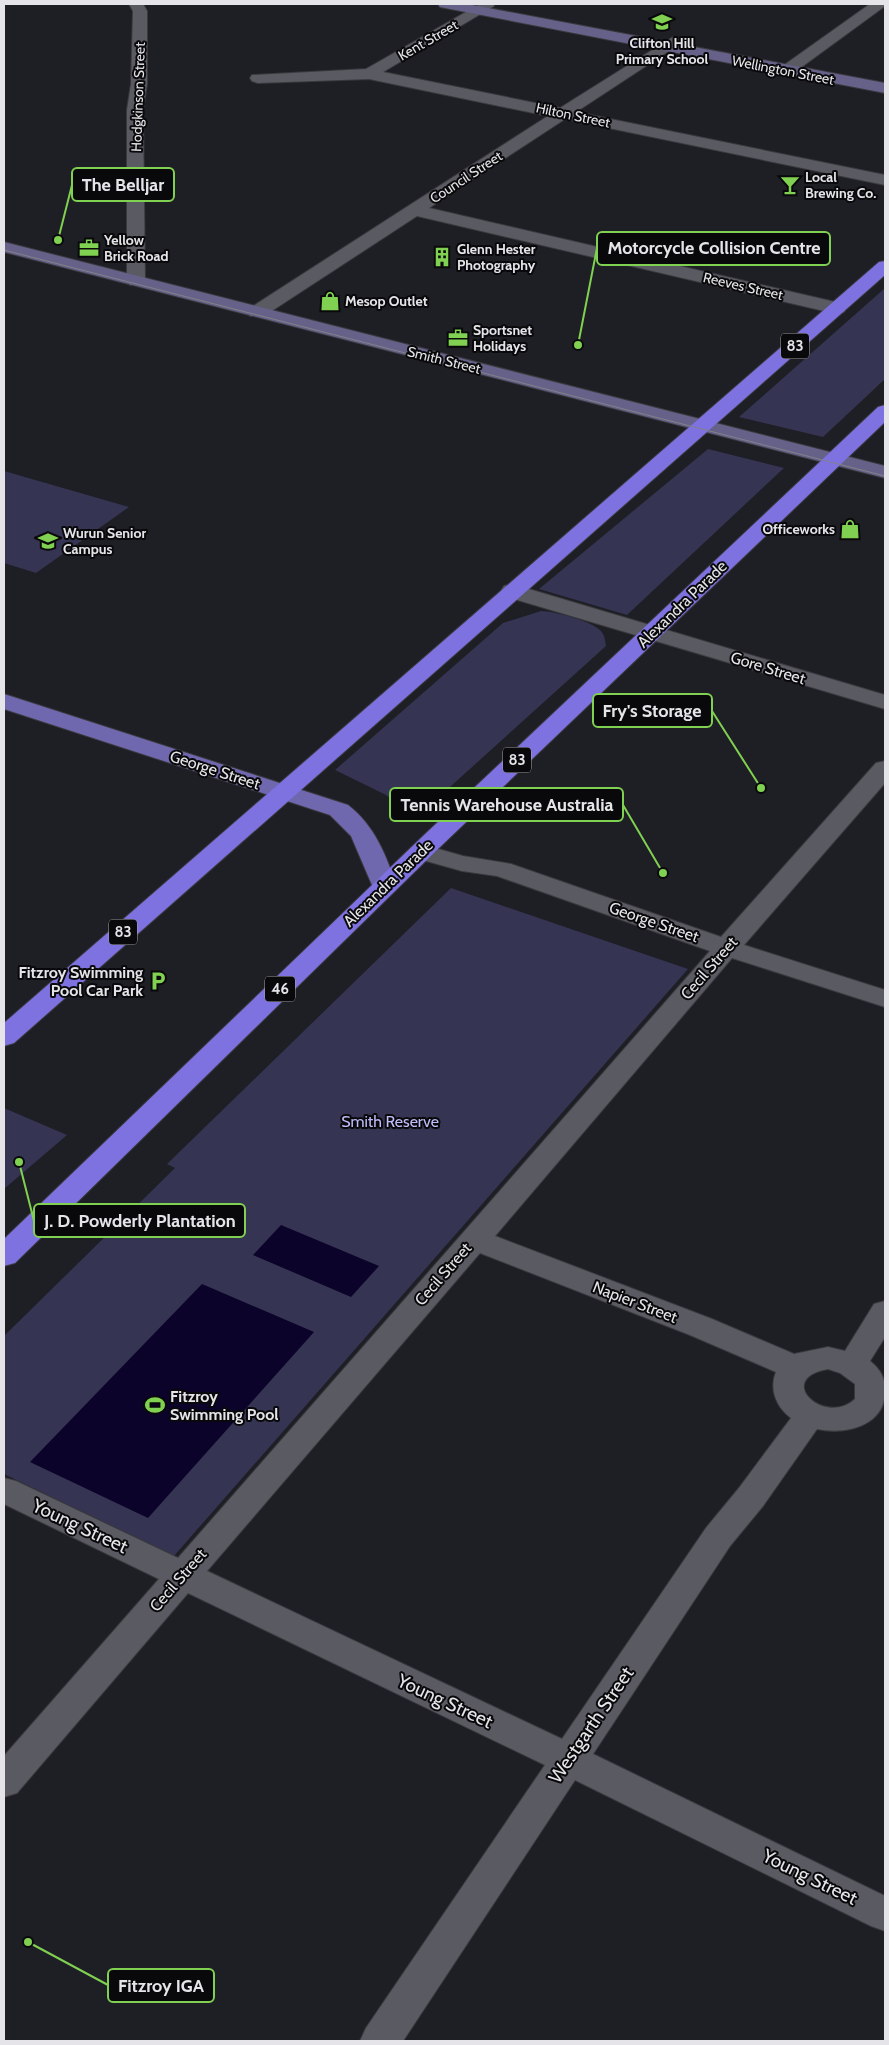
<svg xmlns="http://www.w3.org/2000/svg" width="889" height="2045" viewBox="0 0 889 2045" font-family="Cabin,sans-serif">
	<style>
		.green { fill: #353452 }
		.water { fill: #0c032b }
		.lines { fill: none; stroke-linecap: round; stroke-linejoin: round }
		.street-casing { stroke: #39393e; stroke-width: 2 }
		.secondary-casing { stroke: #39393e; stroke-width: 2 }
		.primary-casing { stroke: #39393e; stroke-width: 2 }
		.highway-casing { stroke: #39393e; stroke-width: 2 }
		.street { fill: #5a5a62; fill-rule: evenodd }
		.secondary { fill: #656188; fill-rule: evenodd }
		.primary { fill: #7068ae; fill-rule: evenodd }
		.highway { fill: #7e71e0; fill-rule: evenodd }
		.tram { stroke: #828288; stroke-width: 1 }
		.labels { text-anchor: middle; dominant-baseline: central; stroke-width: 4; stroke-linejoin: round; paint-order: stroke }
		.far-street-label { font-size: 14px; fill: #e5e5e9; stroke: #09090b }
		.far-poi-label { font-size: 14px; font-weight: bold; fill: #e5e5e9; stroke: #09090b; text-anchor: start }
		.shield { fill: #09090b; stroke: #a3a3a6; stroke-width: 1 }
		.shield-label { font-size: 15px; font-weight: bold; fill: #e5e5e9 }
		.street-label { font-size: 16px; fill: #e5e5e9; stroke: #09090b }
		.poi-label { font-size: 16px; font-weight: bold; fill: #e5e5e9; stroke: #09090b; text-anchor: end }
		.park-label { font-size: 16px; fill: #bebcfa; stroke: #09090b }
		.near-street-label { font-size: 19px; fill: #e5e5e9; stroke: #09090b }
		.leader { fill: none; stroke: #80d051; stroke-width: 2 }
		.callout-dot { fill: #80d051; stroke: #09090b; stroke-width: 2 }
		.callout { fill: #09090b; stroke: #80d051; stroke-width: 2 }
		.callout-label { font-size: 18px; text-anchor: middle; font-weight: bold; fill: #e5e5e9 }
	</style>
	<rect width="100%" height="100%" fill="#1e1e25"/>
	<g class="green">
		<polygon points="885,288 885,379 823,437 739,417"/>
		<polygon points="708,449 784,468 627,615 539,589"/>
		<polygon points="4,471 129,507 36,573 4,563"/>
		<path d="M541 611C553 611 598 622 603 634 605 637 605 642 606 646L419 815 409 813 386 795 335 770 503 623Z"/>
		<polygon points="451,888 688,969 174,1556 4,1474 4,1336 175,1168 167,1164"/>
		<polygon points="4,1108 67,1135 4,1189"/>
	</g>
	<g class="water">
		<polygon points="281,1225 379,1266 351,1297 253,1255"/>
		<polygon points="202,1284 314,1332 148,1518 30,1462"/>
	</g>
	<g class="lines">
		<defs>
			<g id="street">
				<polygon points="129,4 143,4 147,11 147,84 143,110 145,281 142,285 130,285 127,281 127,110 131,84 133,11"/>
				<polygon points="480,4 493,4 494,6 383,72 560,108 673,37 678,39 681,42 678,45 576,112 885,175 885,185 565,119 429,208 844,304 846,308 844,312 837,314 417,216 264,316 250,316 248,312 250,308 548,116 369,79 258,83 252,81 250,78 252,75 366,69"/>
				<polygon points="870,4 885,4 885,6 792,74 780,74 778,71 780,68"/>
				<polygon points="512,584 885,695 885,709 504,596 501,591 504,586"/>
				<path d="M885 761V783L744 945 885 990V1007L732 958 495 1236 712 1319 794 1354 828 1347 845 1351 874 1304 885 1301V1337L870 1361C881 1370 885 1378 885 1391 885 1426 846 1435 817 1429L763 1506 730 1546 593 1754 885 1896V1931L871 1926 575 1780 403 2041H360L366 2028 545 1765 188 1593 17 1793 4 1797V1756L159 1579 4 1504V1478L16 1481 178 1558 710 951 497 876 462 871 412 857 408 852 412 847 421 844 463 856 511 864 721 937 876 763ZM480 1253 690 1335 776 1372C769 1389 776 1407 791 1418L739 1488 706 1528 562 1739 207 1571ZM828 1369 840 1373 855 1384V1399C825 1427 773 1379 828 1369Z"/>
			</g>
			<g id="secondary">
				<polygon points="438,4 467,4 885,83 885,93 445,8 440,7"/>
				<polygon points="4,242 885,466 885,478 4,252"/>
			</g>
			<path id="primary" d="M4 694 348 805C375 826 386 855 397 887L393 892 384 895 375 892 351 836 330 815 4 709Z"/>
			<g id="highway">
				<polygon points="885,261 885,275 14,1043 4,1046 4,1023 879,262"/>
				<polygon points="885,405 885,422 440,847 15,1263 4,1266 4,1239 422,837 878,407"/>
			</g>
		</defs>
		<use href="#street" class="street-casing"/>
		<use href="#secondary" class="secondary-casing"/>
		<use href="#primary" class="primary-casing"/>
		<use href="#highway" class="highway-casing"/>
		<use href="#street" class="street"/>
		<use href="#secondary" class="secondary"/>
		<use href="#primary" class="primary"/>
		<use href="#highway" class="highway"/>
		<polyline class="tram" points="4,250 885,476"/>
	</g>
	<defs>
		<symbol id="school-bare" viewBox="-9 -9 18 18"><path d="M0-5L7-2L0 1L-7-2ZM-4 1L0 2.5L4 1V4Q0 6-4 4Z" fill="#80d051" stroke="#09090b" stroke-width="2.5" paint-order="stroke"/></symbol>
		<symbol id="bar-bare" viewBox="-9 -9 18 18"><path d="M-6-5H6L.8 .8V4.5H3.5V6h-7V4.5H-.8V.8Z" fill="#80d051" stroke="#09090b" stroke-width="2.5" paint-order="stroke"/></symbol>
		<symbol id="office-bare" viewBox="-9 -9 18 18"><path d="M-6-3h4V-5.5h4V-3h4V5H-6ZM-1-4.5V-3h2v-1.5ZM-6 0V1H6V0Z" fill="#80d051" stroke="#09090b" stroke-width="2.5" paint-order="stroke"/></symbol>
		<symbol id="building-bare" viewBox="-9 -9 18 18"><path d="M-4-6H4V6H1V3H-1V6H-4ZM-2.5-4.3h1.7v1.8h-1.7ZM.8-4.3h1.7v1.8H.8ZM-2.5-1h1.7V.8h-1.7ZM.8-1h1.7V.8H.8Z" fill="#80d051" stroke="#09090b" stroke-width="2.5" paint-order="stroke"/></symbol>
		<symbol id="shop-bare" viewBox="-9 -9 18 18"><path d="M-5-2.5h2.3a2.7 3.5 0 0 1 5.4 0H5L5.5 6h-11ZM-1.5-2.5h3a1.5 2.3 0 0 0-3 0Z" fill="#80d051" stroke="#09090b" stroke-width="2.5" paint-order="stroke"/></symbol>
		<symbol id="parking-bare" viewBox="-9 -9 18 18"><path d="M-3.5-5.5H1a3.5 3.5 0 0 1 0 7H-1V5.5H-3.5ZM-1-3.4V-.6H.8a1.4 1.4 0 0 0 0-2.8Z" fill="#80d051" stroke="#09090b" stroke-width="2.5" paint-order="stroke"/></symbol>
		<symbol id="stadium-bare" viewBox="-9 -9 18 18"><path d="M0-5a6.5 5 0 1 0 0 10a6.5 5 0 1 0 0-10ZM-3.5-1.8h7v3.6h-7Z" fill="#80d051" stroke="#09090b" stroke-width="2.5" paint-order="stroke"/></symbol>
	</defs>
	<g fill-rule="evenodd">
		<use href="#school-bare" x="648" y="8" width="28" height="28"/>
		<use href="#bar-bare" x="776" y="171" width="28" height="28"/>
		<use href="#office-bare" x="75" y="234" width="28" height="28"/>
		<use href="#building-bare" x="428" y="243" width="28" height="28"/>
		<use href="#shop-bare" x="316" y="287" width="28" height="28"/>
		<use href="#office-bare" x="444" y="324" width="28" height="28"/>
		<use href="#shop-bare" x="836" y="515" width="28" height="28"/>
		<use href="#school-bare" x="34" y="527" width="28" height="28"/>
		<use href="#parking-bare" x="144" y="967" width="28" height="28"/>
		<use href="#stadium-bare" x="141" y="1391" width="28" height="28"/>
	</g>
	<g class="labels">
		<g class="far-street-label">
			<text transform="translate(428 40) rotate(-30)">Kent Street</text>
			<text transform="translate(783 70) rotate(11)">Wellington Street</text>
			<text transform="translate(138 97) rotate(-88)">Hodgkinson Street</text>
			<text transform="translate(573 115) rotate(12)">Hilton Street</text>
			<text transform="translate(466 177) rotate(-33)">Council Street</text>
			<text transform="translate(743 286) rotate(13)">Reeves Street</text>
			<text transform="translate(444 360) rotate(14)">Smith Street</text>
		</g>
		<g class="far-poi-label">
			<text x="662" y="43" text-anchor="middle">Clifton Hill<tspan x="662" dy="16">Primary School</tspan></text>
			<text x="805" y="177">Local<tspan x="805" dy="16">Brewing Co.</tspan></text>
			<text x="104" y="240">Yellow<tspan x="104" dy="16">Brick Road</tspan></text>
			<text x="457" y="249">Glenn Hester<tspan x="457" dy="16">Photography</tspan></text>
			<text x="345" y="301">Mesop Outlet</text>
			<text x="473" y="330">Sportsnet<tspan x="473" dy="16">Holidays</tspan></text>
			<text x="835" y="529" text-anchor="end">Officeworks</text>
			<text x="63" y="533">Wurun Senior<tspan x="63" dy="16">Campus</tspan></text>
		</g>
		<g class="shield">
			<rect x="781" y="333.5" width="28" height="25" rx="4"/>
			<rect x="503" y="747.5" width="28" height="25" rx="4"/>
			<rect x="109" y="919.5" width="28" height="25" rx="4"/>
			<rect x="265" y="976.5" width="30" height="25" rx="4"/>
		</g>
		<g class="shield-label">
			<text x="795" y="346">83</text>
			<text x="517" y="760">83</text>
			<text x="123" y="932">83</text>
			<text x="280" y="989">46</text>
		</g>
		<g class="street-label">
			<text transform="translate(682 604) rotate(-44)">Alexandra Parade</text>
			<text transform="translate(768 668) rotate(17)">Gore Street</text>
			<text transform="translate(215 770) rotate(18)">George Street</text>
			<text transform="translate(388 883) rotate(-44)">Alexandra Parade</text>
			<text transform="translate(654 922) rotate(19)">George Street</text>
			<text transform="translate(709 968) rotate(-49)">Cecil Street</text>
			<text transform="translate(443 1274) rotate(-49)">Cecil Street</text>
			<text transform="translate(635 1302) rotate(21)">Napier Street</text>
			<text transform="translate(178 1580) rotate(-49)">Cecil Street</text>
		</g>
		<g class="poi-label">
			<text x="143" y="972">Fitzroy Swimming<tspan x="143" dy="18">Pool Car Park</tspan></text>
			<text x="170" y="1396" text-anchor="start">Fitzroy<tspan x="170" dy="18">Swimming Pool</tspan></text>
		</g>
		<g class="park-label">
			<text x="390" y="1121">Smith Reserve</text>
		</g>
		<g class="near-street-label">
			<text transform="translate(80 1526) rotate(25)">Young Street</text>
			<text transform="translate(445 1701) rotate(25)">Young Street</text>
			<text transform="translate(591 1725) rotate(-56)">Westgarth Street</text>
			<text transform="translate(810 1877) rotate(26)">Young Street</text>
		</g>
	</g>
	<path class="leader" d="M58 240L72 185M578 345L597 248M761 788L712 711M663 873L623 805M19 1162L34 1221M28 1942L108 1985"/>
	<g class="callout-dot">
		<circle cx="58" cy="240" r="5"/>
		<circle cx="578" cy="345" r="5"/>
		<circle cx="761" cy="788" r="5"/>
		<circle cx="663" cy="873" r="5"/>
		<circle cx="19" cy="1162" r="5"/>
		<circle cx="28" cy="1942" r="5"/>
	</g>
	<g class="callout">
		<rect x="72" y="168" width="102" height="33" rx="5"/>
		<rect x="597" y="232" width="233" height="33" rx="5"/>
		<rect x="593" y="694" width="119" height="33" rx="5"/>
		<rect x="390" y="788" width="233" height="33" rx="5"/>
		<rect x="34" y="1204" width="211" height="33" rx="5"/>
		<rect x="108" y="1969" width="106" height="33" rx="5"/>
	</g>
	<g class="callout-label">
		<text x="123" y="191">The Belljar</text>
		<text x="714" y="254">Motorcycle Collision Centre</text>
		<text x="652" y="717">Fry's Storage</text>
		<text x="507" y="811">Tennis Warehouse Australia</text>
		<text x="140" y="1227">J. D. Powderly Plantation</text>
		<text x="161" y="1992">Fitzroy IGA</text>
	</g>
	<rect width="889" height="2045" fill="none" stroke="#e5e5e9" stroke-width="10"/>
</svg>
